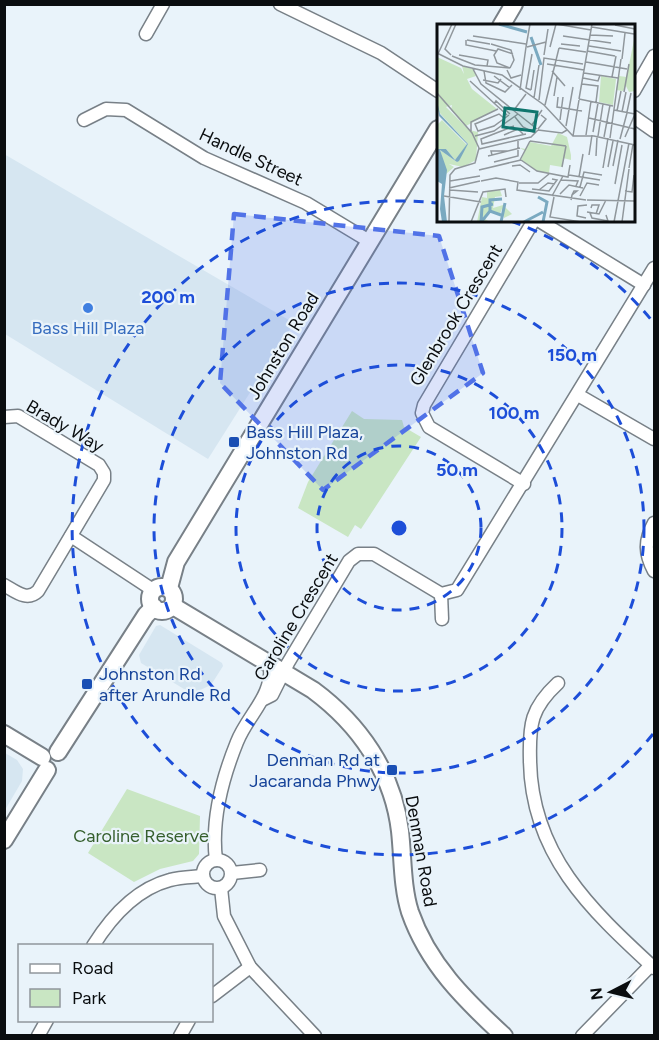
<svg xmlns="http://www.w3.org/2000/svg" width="659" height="1040" viewBox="0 0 659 1040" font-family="Figtree,sans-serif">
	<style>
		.built { fill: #d6e6f1 }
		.green { fill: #c9e6c3 }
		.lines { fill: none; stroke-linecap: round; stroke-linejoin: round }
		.street-casing { stroke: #788087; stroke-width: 15 }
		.secondary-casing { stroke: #788087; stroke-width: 20 }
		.street { stroke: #fff; stroke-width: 12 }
		.secondary { stroke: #fff; stroke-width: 16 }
		.marked { fill: #5172e7; fill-opacity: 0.2; stroke: #5172e7; stroke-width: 4.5; stroke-dasharray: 12 8; stroke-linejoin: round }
		.ring { fill: none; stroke: #1d4ed8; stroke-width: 3; stroke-dasharray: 10 8 }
		.shop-dot { fill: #3f7fe0; stroke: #e9f3fa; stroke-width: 2 }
		.transit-dot { fill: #1a4fb4; stroke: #e9f3fa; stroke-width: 2 }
		.labels { text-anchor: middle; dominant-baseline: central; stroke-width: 4.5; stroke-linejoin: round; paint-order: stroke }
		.street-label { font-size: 18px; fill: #0a0d0f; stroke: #e9f3fa }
		.shop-label { font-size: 18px; fill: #366cbe; stroke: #e9f3fa }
		.transit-label { font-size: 18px; fill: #164399; stroke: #e9f3fa; text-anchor: start }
		.park-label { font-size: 18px; fill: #355f2d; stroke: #e9f3fa }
		.inset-river { fill: none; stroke: #7aa9c0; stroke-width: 3 }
		.inset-road { fill: none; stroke: #90979c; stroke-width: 1.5 }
		.view { fill: #0f766e; fill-opacity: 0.15; stroke: #0f766e; stroke-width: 3 }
		.inset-edge { fill: none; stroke: #0a0d0f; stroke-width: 3 }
		.centre { fill: #1d4ed8; stroke: #e9f3fa; stroke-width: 3 }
		.ring-label { font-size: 18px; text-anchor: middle; font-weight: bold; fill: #1d4ed8; stroke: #e9f3fa; stroke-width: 4.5; stroke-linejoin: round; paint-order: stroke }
	</style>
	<rect width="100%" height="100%" fill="#e9f3fa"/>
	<g class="built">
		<polygon points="4,154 294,323 208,459 5,334"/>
		<polygon points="160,625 222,663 223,666 211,685 198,691 184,689 141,663 139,655 156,626"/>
		<polygon points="5,753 17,760 23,769 22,781 5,810"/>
	</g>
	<g class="green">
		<polygon points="352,411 364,419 402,420 404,427 421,437 361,529 355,525 348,537 298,508 308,482"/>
		<polygon points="127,789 200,816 199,854 193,861 160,869 134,882 88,853"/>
	</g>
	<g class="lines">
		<defs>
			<g id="street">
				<polyline points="280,4 381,53 438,91"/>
				<polyline points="146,34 163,4"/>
				<polyline points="634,91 654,56"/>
				<polyline points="634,117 654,131"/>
				<polyline points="84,120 106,109 126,110 204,158 306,203 369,241"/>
				<polyline points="538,220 644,285"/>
				<polyline points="578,395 654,439"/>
				<path d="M4 417 18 416 99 465 104 473V480L38 591C27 602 15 591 4 585"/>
				<polyline points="524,484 429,427 422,413 424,405 534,220"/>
				<path d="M654 523C644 541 645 554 654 571"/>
				<polyline points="71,536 153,590"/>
				<polyline points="441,594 442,619"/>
				<path d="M558 683C531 708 529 724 530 760 531 854 590 909 654 968"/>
				<polyline points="264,699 272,695 288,663 349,561 358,554 374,554 441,594 457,590 654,268"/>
				<circle cx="217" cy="874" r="14"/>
				<path d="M216 860C211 820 222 779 237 742 248 714 274 696 270 663"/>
				<polyline points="232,873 260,870"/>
				<polyline points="221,888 224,916 250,967 315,1036"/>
				<path d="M93 946C111 917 136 889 170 880 180 877 193 877 203 876"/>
				<polyline points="212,996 250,967"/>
				<polyline points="38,1036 47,1020"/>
				<polyline points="180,1036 189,1020"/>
				<polyline points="582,1036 651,965"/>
			</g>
			<g id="secondary">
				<polyline points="501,26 514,4"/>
				<circle cx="162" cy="599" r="12"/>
				<polyline points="169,588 176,562 438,129"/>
				<path d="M173 606 313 690C359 724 393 772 400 831 403 858 402 887 410 912 428 964 465 1000 504 1036"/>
				<polyline points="4,734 42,757"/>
				<polyline points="58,752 146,615 154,607"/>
				<polyline points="4,840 47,770"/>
			</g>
		</defs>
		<use href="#street" class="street-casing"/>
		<use href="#secondary" class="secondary-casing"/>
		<use href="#street" class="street"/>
		<use href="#secondary" class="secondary"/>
	</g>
	<path class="marked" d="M234 214 439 236 483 373 323 490 220 383Z"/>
	<g class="ring">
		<circle cx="399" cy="528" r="82"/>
		<circle cx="399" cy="528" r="163"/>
		<circle cx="399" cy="528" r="245"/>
		<path d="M653 734A327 327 0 1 1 436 203M511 221A327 327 0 0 1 653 322"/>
	</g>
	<circle class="shop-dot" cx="88" cy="308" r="6"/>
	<g class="transit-dot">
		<rect x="228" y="436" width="12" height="12" rx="3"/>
		<rect x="81" y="678" width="12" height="12" rx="3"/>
		<rect x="386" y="764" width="12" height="12" rx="3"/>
	</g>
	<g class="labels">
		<g class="street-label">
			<text transform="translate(251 157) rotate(25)">Handle Street</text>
			<text transform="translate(456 315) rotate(-59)">Glenbrook Crescent</text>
			<text transform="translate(283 346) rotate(-59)">Johnston Road</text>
			<text transform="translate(65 426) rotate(30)">Brady Way</text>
			<text transform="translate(296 617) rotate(-59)">Caroline Crescent</text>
			<text transform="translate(421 851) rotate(80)">Denman Road</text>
		</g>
		<g class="shop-label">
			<text x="88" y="328">Bass Hill Plaza</text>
		</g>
		<g class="transit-label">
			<text x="246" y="432">Bass Hill Plaza,<tspan x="246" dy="21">Johnston Rd</tspan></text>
			<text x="99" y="674">Johnston Rd<tspan x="99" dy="21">after Arundle Rd</tspan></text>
			<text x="380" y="760" text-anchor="end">Denman Rd at<tspan x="380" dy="21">Jacaranda Phwy</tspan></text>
		</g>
		<g class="park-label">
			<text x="141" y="836">Caroline Reserve</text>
		</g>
	</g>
	<g transform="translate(437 24)">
		<rect width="198" height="198" fill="#e9f3fa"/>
		<path d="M198 11V67L192 68 189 62 186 67 179 66 182 52 190 53 188 61ZM0 33 24 44 27 50 25 42 36 45 39 52 30 55 35 65 60 85 29 102 14 86 15 81 9 83 32 106 41 108 39 136 26 143 12 140 17 143 9 150 3 126 20 138 31 120 1 87ZM164 52 179 55 176 81 162 78ZM5 96 30 121 18 136 9 125H1L0 141V101ZM121 109 130 113 134 131V136L126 134 125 143 113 141 112 149 100 147 84 136 88 127 83 124 89 125 93 118 114 122ZM63 166 65 172 58 173 56 184 66 181 75 190 67 194 65 185 63 190 53 186 46 194 53 198H40L45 173 50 174V167Z" fill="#c9e6c3"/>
		<path d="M0 77 3 90 31 120 22 137 20 138 3 126 10 146 7 172 10 198H5L3 185 5 160 0 157 1 125H9L18 136 30 120 2 92Z" fill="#7aa9c0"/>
		<path class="inset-river" d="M62 0 90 8M94 13 104 41M101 173 110 178 106 198M53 187V176L65 175M45 197 53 187 64 191M44 198 45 183 56 180M64 198 68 179M87 198 106 188"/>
		<path class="inset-road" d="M119 0 154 6M178 1 198 5M155 3 197 10M153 11 176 12M36 12 89 20M126 12 174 19M29 16V21L59 27M30 16 53 20M54 20 74 26 77 36 73 44M124 20 143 22M152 22 184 27M89 23 93 0M90 23 109 18M113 23 119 0M122 24 149 28M150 27 178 32M0 29 26 42 65 51 107 81 136 112H157L198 121M14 31 8 25 19 0M22 31 51 36 50 42M107 31 111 5M0 32 15 0M15 32 38 41 73 44M185 35 188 9M149 38 190 45M110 40 147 46M73 44 60 39 57 31 61 25 76 30M36 45 44 60 81 90M70 46 74 54 84 51M47 47 49 59 68 68 75 61M115 47 128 62M147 49 181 54M57 52 73 64M175 53 179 32M146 54 161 57 163 51M46 56 61 59 64 55M33 57 70 91M145 60 161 62 159 78M83 66 89 23M94 66 89 64 95 30M94 66 97 46M187 68 192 40M0 69 35 109 42 124 38 139 18 145 13 151 12 198M117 72 120 53M121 73 120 83 145 87M97 74 102 41M142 75 176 82M142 75 155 0M102 76 107 34 146 40M57 80 59 77 73 90M108 81 122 24M77 86 89 70M177 86 198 90M180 87 184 67M185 88 189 68M190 88 194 69M81 90 100 105M78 93 86 103 98 109M67 94 62 90 38 100 41 107 57 102 72 91M152 94 198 105M123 96 126 73M95 101 105 86M77 102 44 115 45 120 89 110M129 102 136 63M101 105 109 95 104 91M101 106 125 109 130 106M34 107V98L61 85M156 108 161 79M67 111 81 105 86 110M149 111 154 77M38 112 57 107 81 90M136 112 142 76M161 112 166 80M167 113 173 81M188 113 198 90M173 114 184 35M183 115 190 89M93 117 129 122M42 125 94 113 101 106M55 131 54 127H71M152 131 155 111M51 132 83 124M159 132 160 113M83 136 93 117M84 136 100 147 131 153 133 141M57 138 81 132V117M75 142 83 141 93 148M176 142 181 116M125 143 129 122M171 143 176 117M166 144 171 114M192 144 196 120M42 146 84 136M132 151 163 156M142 153 146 130M124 156 141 157 139 162M13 157 43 152M44 157 59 154 81 158 80 166 149 176M82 159H101L112 150M178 160 185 121M143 163 147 148 165 151M12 164 43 157M95 165 112 167 120 156 115 155M13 166 41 168M102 166 111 159 118 160M188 167 195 168 197 151M123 170 132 161 146 164M7 172 44 178M115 172 126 152M143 172 150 159 162 161M117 173 113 193 144 198M134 176 135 171 137 167H140L135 171M150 176 198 177M154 184 155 181H162L159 190M150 188 162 190 169 176M153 189 155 194 171 197 169 191M149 194 140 192 141 182 150 181M34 198 46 168 68 165 69 173M177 198 192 119M185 198 192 145"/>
		<path class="view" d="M68 84 100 88 97 107 66 103Z"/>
		<rect width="198" height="198" class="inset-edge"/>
	</g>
	<circle cx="399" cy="528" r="9" class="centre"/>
	<g class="ring-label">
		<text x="168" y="303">200 m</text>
		<text x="572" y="361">150 m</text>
		<text x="514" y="419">100 m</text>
		<text x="457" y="476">50 m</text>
	</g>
	<rect width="659" height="1040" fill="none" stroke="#0a0d0f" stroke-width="12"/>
	<rect x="18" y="944" width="195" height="78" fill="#e9f3fa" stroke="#90979c" stroke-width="1.5"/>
	<rect x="30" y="964" width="30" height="9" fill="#ffffff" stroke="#90979c" stroke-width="1.5"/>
	<text x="72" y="974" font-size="18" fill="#0a0d0f">Road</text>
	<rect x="30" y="989" width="30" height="18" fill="#c9e6c3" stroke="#90979c" stroke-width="1.5"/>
	<text x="72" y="1004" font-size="18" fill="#0a0d0f">Park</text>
	<g transform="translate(611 992) rotate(263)" stroke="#e9f3fa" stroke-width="4.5" paint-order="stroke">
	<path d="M0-4.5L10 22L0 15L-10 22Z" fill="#0a0d0f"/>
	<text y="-9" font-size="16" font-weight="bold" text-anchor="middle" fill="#0a0d0f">N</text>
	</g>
</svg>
